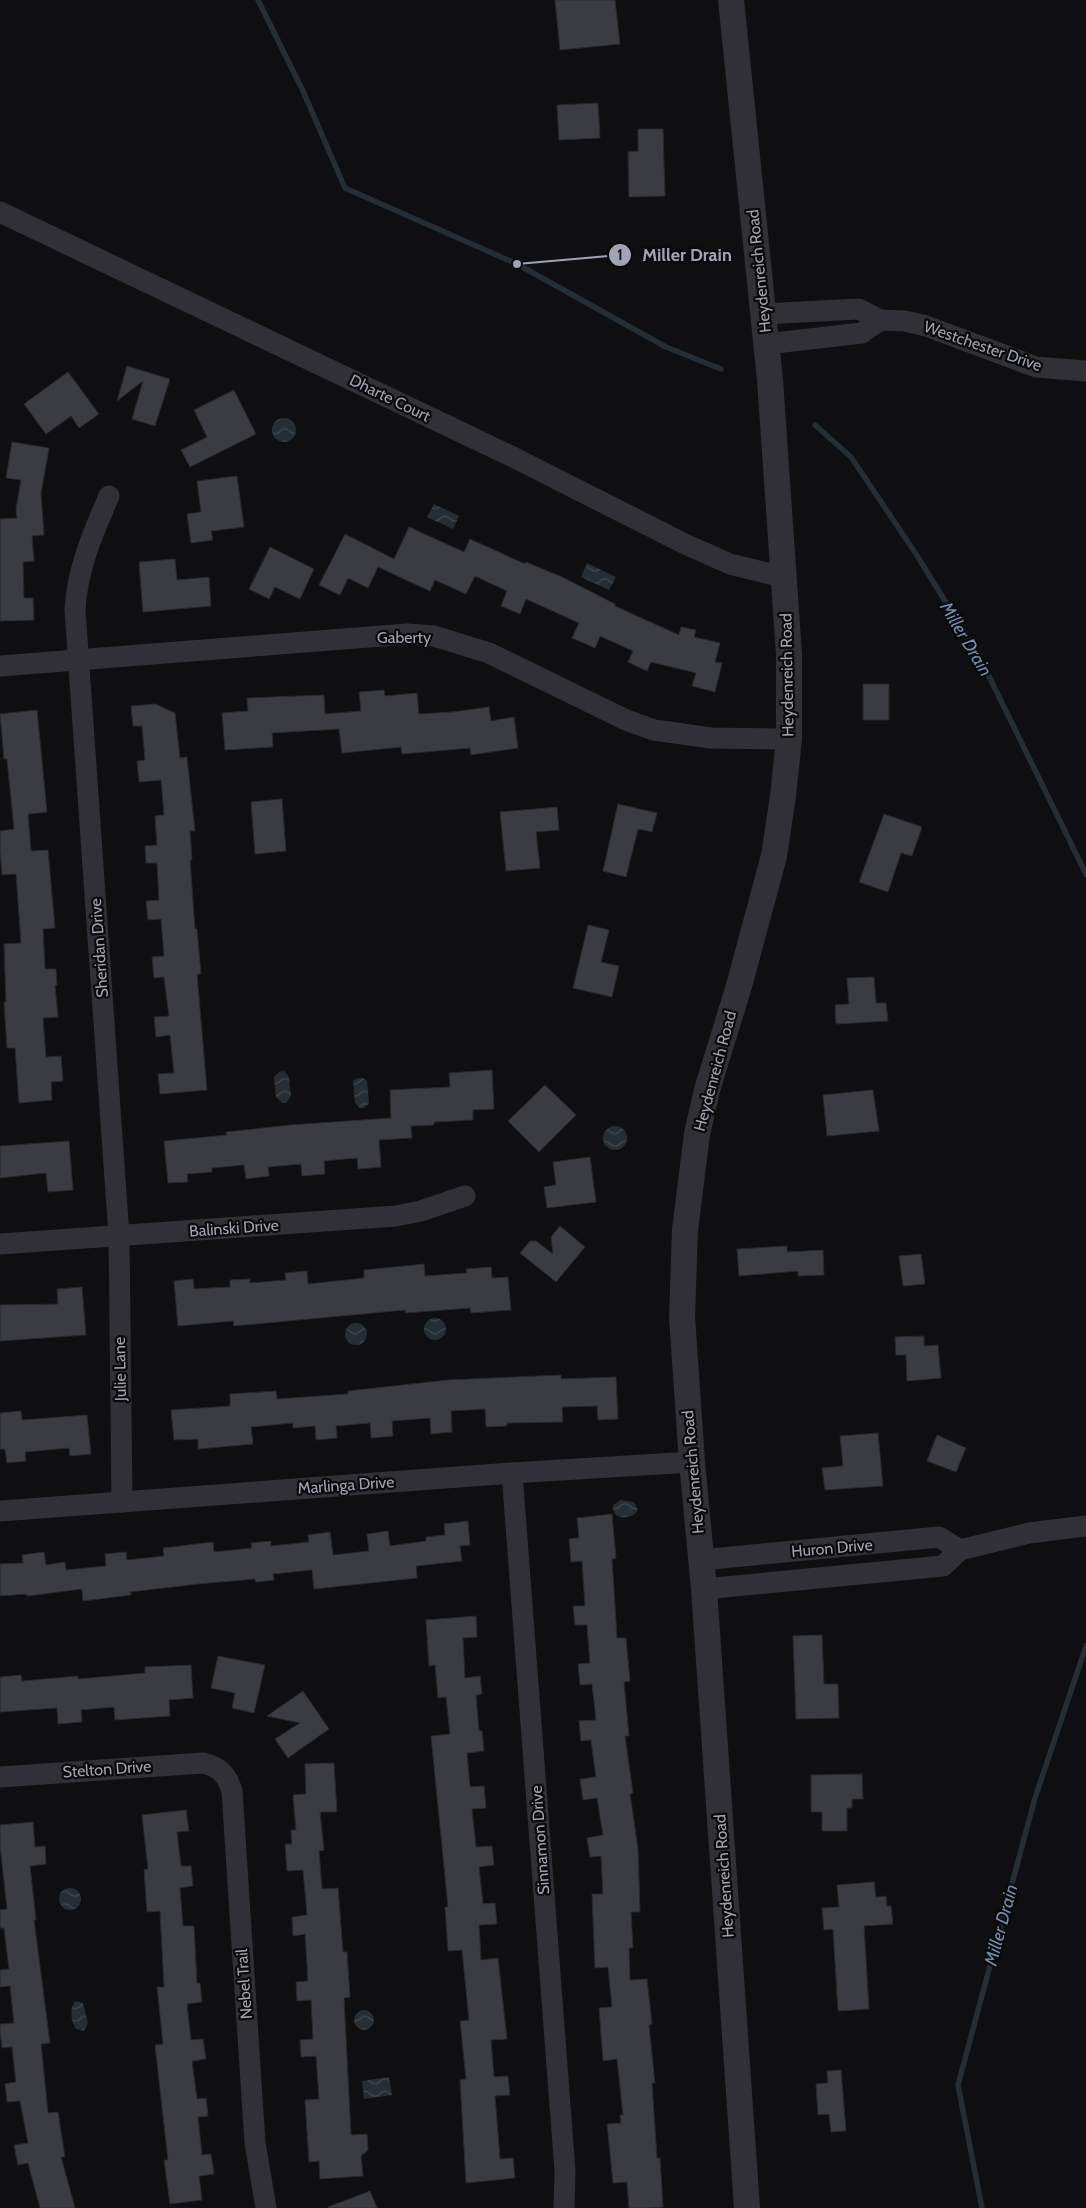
<svg xmlns="http://www.w3.org/2000/svg" width="1086" height="2208" viewBox="0 0 1086 2208" font-family="Cabin,sans-serif">
	<style>
		.water { fill: url(#water-waves) }
		.lines { fill: none; stroke-linecap: round; stroke-linejoin: round }
		.stream { stroke: #252d35; stroke-width: 5.5 }
		.building { fill: #3b3c41; stroke: #29292d }
		.minor { stroke: #303036; stroke-width: 21 }
		.tertiary { stroke: #303036; stroke-width: 26 }
		.labels { text-anchor: middle; dominant-baseline: central; stroke-width: 4.5; stroke-linejoin: round; paint-order: stroke }
		.street-label { font-size: 16px; fill: #9fa3b3; stroke: #0a0a0b }
		.water-label { font-size: 18px; font-style: italic; fill: #728fb2; stroke: #0a0a0b }
		.leader { fill: none; stroke: #9fa3b3; stroke-width: 2 }
		.callout-dot { fill: #9fa3b3; stroke: #0a0a0b; stroke-width: 2 }
		.mark-label { font-size: 15px; text-anchor: middle; font-weight: bold; fill: #111 }
		.callout-label { font-size: 18px; text-anchor: middle; font-weight: bold; fill: #9fa3b3; stroke: #0a0a0b; stroke-width: 4.5; stroke-linejoin: round; paint-order: stroke }
	</style>
	<defs>
		<pattern id="water-waves" width="16" height="10" patternUnits="userSpaceOnUse" patternTransform="scale(1.25)"><rect width="16" height="10" fill="#252d35"/><path d="M0 5q4-4 8 0t8 0" fill="none" stroke="#414850"/></pattern>
	</defs>
	<rect width="100%" height="100%" fill="#0f0f11"/>
	<g class="water">
		<circle cx="284" cy="430" r="12"/>
		<polygon points="434,504 459,516 453,529 427,517"/>
		<polygon points="587,563 616,577 609,590 581,577"/>
		<polygon points="284,1071 289,1077 291,1096 286,1103 282,1103 276,1097 274,1077 279,1072"/>
		<polygon points="358,1078 363,1078 367,1081 369,1103 364,1108 360,1108 355,1103 353,1081"/>
		<circle cx="615" cy="1138" r="12"/>
		<circle cx="435" cy="1329" r="11"/>
		<circle cx="356" cy="1334" r="11"/>
		<path d="M621 1500 634 1502 638 1510 635 1514C625 1520 612 1519 613 1505Z"/>
		<circle cx="70" cy="1899" r="11"/>
		<path d="M75 2001 83 2003 88 2023 84 2031 76 2029C71 2021 69 2009 75 2001Z"/>
		<circle cx="364" cy="2020" r="10"/>
		<polygon points="389,2077 392,2095 364,2099 362,2081"/>
	</g>
	<g class="lines">
		<g class="stream">
			<polyline points="258,0 303,91 345,188 517,264 666,347 721,369"/>
			<polyline points="815,425 851,457 916,554 979,656 1086,874"/>
			<polyline points="982,2208 958,2085 1035,1798 1086,1646"/>
		</g>
	</g>
	<g class="building">
		<polygon points="555,0 615,0 620,44 560,50"/>
		<polygon points="598,103 600,138 559,140 557,105"/>
		<polygon points="638,129 663,129 665,196 629,197 628,152 638,151"/>
		<polygon points="127,366 170,379 155,426 132,419 143,381 117,401"/>
		<polygon points="68,372 99,414 79,428 71,416 46,434 24,404"/>
		<polygon points="234,390 256,434 190,467 181,450 207,437 194,410"/>
		<polygon points="12,442 49,448 41,493 44,535 32,536 34,561 23,562 24,598 33,598 34,620 0,621 0,519 17,518 16,509 21,480 6,478"/>
		<polygon points="237,476 244,527 211,531 213,540 191,543 187,514 201,512 197,481"/>
		<polygon points="409,527 464,552 470,539 525,564 526,562 562,577 615,604 615,606 679,635 681,627 696,630 694,637 720,643 715,662 722,663 715,692 692,686 696,673 651,662 647,671 628,662 633,651 600,636 595,648 572,638 579,623 526,599 520,614 501,606 507,591 475,576 466,594 435,580 430,591 378,567 368,588 348,578 340,595 319,585 345,534 394,559"/>
		<polygon points="270,547 314,569 300,599 275,587 269,599 249,589"/>
		<polygon points="175,559 177,580 209,577 211,606 143,612 139,562"/>
		<rect x="863" y="684" width="26" height="36"/>
		<polygon points="384,690 385,696 417,693 419,714 453,712 489,707 491,721 514,717 518,748 471,755 470,748 402,754 401,747 342,753 339,729 272,733 273,747 225,750 222,713 248,711 247,698 324,695 325,714 361,711 359,692"/>
		<polygon points="155,704 175,713 180,758 187,757 195,831 190,831 192,860 190,860 195,929 197,929 201,974 197,974 207,1090 160,1094 158,1074 174,1073 170,1035 156,1037 154,1017 169,1016 164,977 154,978 152,957 164,956 161,919 148,920 146,901 159,900 157,863 146,863 145,846 157,845 155,816 164,815 161,780 139,782 137,761 145,760 142,726 133,726 131,706"/>
		<polygon points="37,710 47,812 28,814 31,851 48,850 55,928 43,929 45,969 56,969 57,985 55,986 58,1017 43,1018 46,1057 61,1056 63,1081 51,1082 52,1100 19,1103 15,1048 7,1048 4,1002 6,1002 4,944 21,943 16,874 2,875 0,850 0,831 14,829 7,759 4,759 0,714"/>
		<polygon points="282,799 286,851 255,854 251,802"/>
		<polygon points="618,804 657,813 652,832 638,829 626,877 603,871"/>
		<polygon points="557,807 559,830 536,832 540,868 506,871 500,812"/>
		<polygon points="884,814 922,827 912,856 901,853 888,892 859,882"/>
		<polygon points="588,925 609,930 601,962 619,966 612,997 573,988"/>
		<polygon points="874,977 876,1003 886,1003 888,1021 836,1024 835,1005 849,1004 847,978"/>
		<polygon points="492,1070 494,1109 473,1110 473,1120 434,1122 434,1125 411,1126 412,1138 379,1140 381,1167 358,1169 357,1158 324,1161 325,1174 302,1176 301,1164 268,1167 269,1176 246,1179 244,1165 212,1168 212,1172 187,1174 188,1182 168,1183 164,1141 227,1135 226,1132 290,1125 391,1118 390,1090 450,1087 449,1073"/>
		<polygon points="545,1085 576,1115 539,1152 508,1121"/>
		<polygon points="873,1090 879,1131 827,1136 823,1095"/>
		<polygon points="69,1141 73,1190 48,1192 46,1173 0,1178 0,1146"/>
		<polygon points="590,1157 596,1202 547,1208 544,1187 556,1185 553,1162"/>
		<polygon points="560,1226 585,1247 556,1282 520,1253 530,1241 536,1241 553,1254 551,1237"/>
		<polygon points="787,1246 787,1252 823,1250 824,1275 798,1276 798,1271 739,1276 737,1249"/>
		<polygon points="921,1254 925,1284 903,1286 899,1256"/>
		<polygon points="424,1264 425,1276 467,1273 466,1269 491,1267 492,1278 508,1277 511,1310 471,1313 470,1308 405,1313 405,1310 234,1326 233,1321 178,1326 174,1281 193,1279 194,1289 230,1287 230,1280 250,1279 250,1283 286,1280 285,1273 307,1271 308,1284 364,1278 364,1270"/>
		<polygon points="82,1287 86,1335 0,1341 0,1305 58,1304 57,1289"/>
		<polygon points="924,1336 924,1346 938,1345 941,1378 907,1381 906,1355 896,1355 895,1337"/>
		<polygon points="561,1375 561,1379 616,1377 618,1419 598,1420 597,1406 562,1407 563,1422 507,1423 507,1426 486,1427 485,1409 451,1411 452,1432 431,1434 430,1418 392,1421 393,1436 371,1438 370,1423 336,1426 337,1438 316,1440 315,1426 293,1428 293,1423 251,1427 253,1444 198,1449 198,1439 174,1440 171,1410 230,1406 230,1394 276,1391 277,1399 348,1394 348,1391 448,1380"/>
		<polygon points="21,1411 22,1420 87,1415 91,1454 70,1456 69,1448 25,1452 26,1461 7,1463 5,1449 0,1449 0,1413"/>
		<polygon points="878,1433 883,1486 825,1490 822,1468 843,1466 840,1436"/>
		<polygon points="937,1435 966,1448 956,1472 927,1461"/>
		<polygon points="612,1514 616,1558 612,1559 617,1638 626,1638 630,1681 624,1682 629,1736 625,1736 633,1793 630,1794 638,1849 640,1912 631,1912 633,1948 629,1948 630,1980 647,1979 652,2024 649,2025 655,2083 652,2083 657,2158 660,2158 663,2207 649,2208 629,2208 627,2182 613,2183 607,2124 621,2123 620,2115 623,2115 617,2059 603,2061 599,2008 612,2007 608,1967 595,1968 592,1894 603,1894 601,1856 590,1857 587,1838 603,1835 597,1798 583,1800 580,1779 596,1777 591,1740 581,1741 579,1721 596,1720 592,1684 580,1685 578,1664 590,1663 587,1625 575,1625 573,1606 585,1606 582,1561 571,1562 569,1539 579,1538 577,1518"/>
		<polygon points="468,1521 470,1545 460,1546 462,1561 416,1566 417,1578 314,1589 312,1570 273,1574 274,1580 256,1582 255,1579 198,1584 130,1592 131,1595 83,1601 82,1589 27,1596 27,1594 0,1596 0,1564 23,1563 22,1555 44,1552 46,1565 65,1562 66,1570 106,1566 105,1554 126,1552 127,1560 164,1556 163,1548 213,1542 214,1552 252,1548 251,1543 271,1541 271,1546 309,1542 308,1535 330,1532 333,1555 369,1551 367,1534 388,1531 390,1546 426,1541 426,1537 445,1535 444,1524"/>
		<polygon points="476,1616 477,1637 463,1638 465,1678 480,1676 482,1694 476,1695 479,1731 482,1731 484,1751 467,1753 470,1787 484,1786 486,1808 472,1809 476,1847 492,1846 494,1865 479,1867 483,1904 495,1903 497,1924 479,1925 481,1960 498,1958 507,2039 491,2040 494,2077 508,2076 510,2095 495,2096 500,2159 513,2158 515,2178 466,2183 460,2080 466,2079 460,2021 469,2020 462,1950 448,1951 445,1907 448,1907 431,1736 450,1734 446,1697 438,1698 435,1665 429,1666 426,1620"/>
		<polygon points="822,1635 824,1684 838,1684 839,1718 796,1719 793,1636"/>
		<polygon points="218,1656 265,1665 254,1713 232,1708 235,1693 211,1688"/>
		<polygon points="191,1665 193,1698 169,1700 170,1716 115,1720 114,1707 81,1710 82,1722 58,1724 57,1708 0,1712 0,1677 21,1675 22,1681 78,1676 78,1679 145,1673 145,1667"/>
		<polygon points="303,1691 329,1729 288,1758 275,1739 300,1723 267,1716"/>
		<polygon points="334,1763 337,1812 320,1812 324,1850 319,1851 322,1889 338,1888 343,1952 347,1952 350,1997 344,1998 351,2135 367,2134 368,2150 361,2156 363,2176 320,2179 319,2161 309,2162 305,2100 319,2099 316,2056 301,2057 300,2040 313,2039 311,2000 297,2001 296,1982 308,1981 305,1934 293,1936 292,1917 307,1915 303,1870 287,1871 285,1844 292,1844 291,1830 296,1830 293,1795 306,1794 305,1764"/>
		<polygon points="862,1774 863,1799 852,1799 852,1808 847,1808 847,1831 822,1831 822,1812 811,1812 811,1775"/>
		<polygon points="186,1810 189,1831 177,1832 181,1866 191,1866 193,1886 180,1888 183,1926 194,1926 197,1983 200,1983 202,2002 187,2004 191,2040 203,2039 206,2059 192,2061 197,2099 206,2098 208,2116 198,2117 202,2155 211,2154 214,2174 199,2176 202,2200 170,2204 164,2160 168,2160 155,2045 163,2044 157,1987 164,1987 160,1911 147,1912 144,1870 148,1869 142,1815"/>
		<polygon points="33,1822 35,1847 45,1846 46,1864 30,1866 36,1920 34,1920 50,2043 41,2044 48,2113 58,2112 65,2157 61,2157 75,2208 40,2208 28,2163 18,2165 14,2145 28,2143 20,2101 7,2102 5,2084 16,2082 12,2047 2,2048 0,2032 0,2024 14,2023 10,1986 0,1987 0,1970 9,1969 4,1928 0,1928 0,1910 7,1909 0,1845 0,1825"/>
		<polygon points="874,1882 876,1897 886,1896 887,1906 891,1906 893,1924 864,1926 869,2009 838,2011 833,1929 824,1930 822,1908 839,1907 837,1885"/>
		<polygon points="841,2070 846,2131 831,2132 829,2114 818,2115 816,2084 828,2083 827,2071"/>
		<polygon points="370,2191 377,2208 329,2208 328,2207"/>
	</g>
	<g class="lines">
		<g class="minor">
			<polyline points="0,212 513,457 685,544 730,564 783,577"/>
			<polyline points="763,314 859,309 880,320 862,333 766,344"/>
			<polyline points="880,320 905,321 926,326 1036,367 1086,371"/>
			<path d="M109 496C93 533 77 569 75 610L119 1236 122 1502"/>
			<polyline points="0,666 407,634 434,636 489,653 626,720 654,730 711,738 789,739"/>
			<polyline points="0,1244 396,1216 421,1211 465,1196"/>
			<polyline points="512,1473 565,2171 564,2208"/>
			<polyline points="0,1511 512,1473 692,1462"/>
			<polyline points="701,1560 939,1537 960,1550"/>
			<polyline points="704,1589 943,1566 960,1550 1029,1533 1086,1526"/>
			<path d="M0 1777 203 1763C220 1767 227 1775 232 1791L255 2143 266 2208"/>
		</g>
		<polyline class="tertiary" points="731,0 770,380 789,654 789,739 783,796 774,856 739,986 707,1090 697,1134 685,1230 682,1317 692,1462 704,1589 747,2208"/>
	</g>
	<g class="labels">
		<g class="street-label">
			<text transform="translate(759 271) rotate(-96)">Heydenreich Road</text>
			<text transform="translate(983 346) rotate(19)">Westchester Drive</text>
			<text transform="translate(390 398) rotate(26)">Dharte Court</text>
			<text x="404" y="637">Gaberty</text>
			<text transform="translate(787 675) rotate(-91)">Heydenreich Road</text>
			<text transform="translate(99 948) rotate(-94)">Sheridan Drive</text>
			<text transform="translate(715 1071) rotate(-75)">Heydenreich Road</text>
			<text transform="translate(234 1228) rotate(-4)">Balinski Drive</text>
			<text transform="translate(120 1369) rotate(-91)">Julie Lane</text>
			<text transform="translate(693 1472) rotate(-95)">Heydenreich Road</text>
			<text transform="translate(346 1485) rotate(-4)">Marlinga Drive</text>
			<text transform="translate(832 1548) rotate(-5)">Huron Drive</text>
			<text transform="translate(107 1769) rotate(-4)">Stelton Drive</text>
			<text transform="translate(540 1840) rotate(-94)">Sinnamon Drive</text>
			<text transform="translate(724 1876) rotate(-94)">Heydenreich Road</text>
			<text transform="translate(244 1984) rotate(-94)">Nebel Trail</text>
		</g>
		<g class="water-label">
			<text transform="translate(966 639) rotate(59)">Miller Drain</text>
			<text transform="translate(1001 1925) rotate(-75)">Miller Drain</text>
		</g>
	</g>
	<path class="leader" d="M517 264L620 255"/>
	<g class="callout-dot">
		<circle cx="517" cy="264" r="5"/>
		<circle cx="620" cy="255" r="12"/>
	</g>
	<g class="mark-label">
		<text x="620" y="260">1</text>
	</g>
	<g class="callout-label">
		<text x="687" y="261">Miller Drain</text>
	</g>
</svg>
